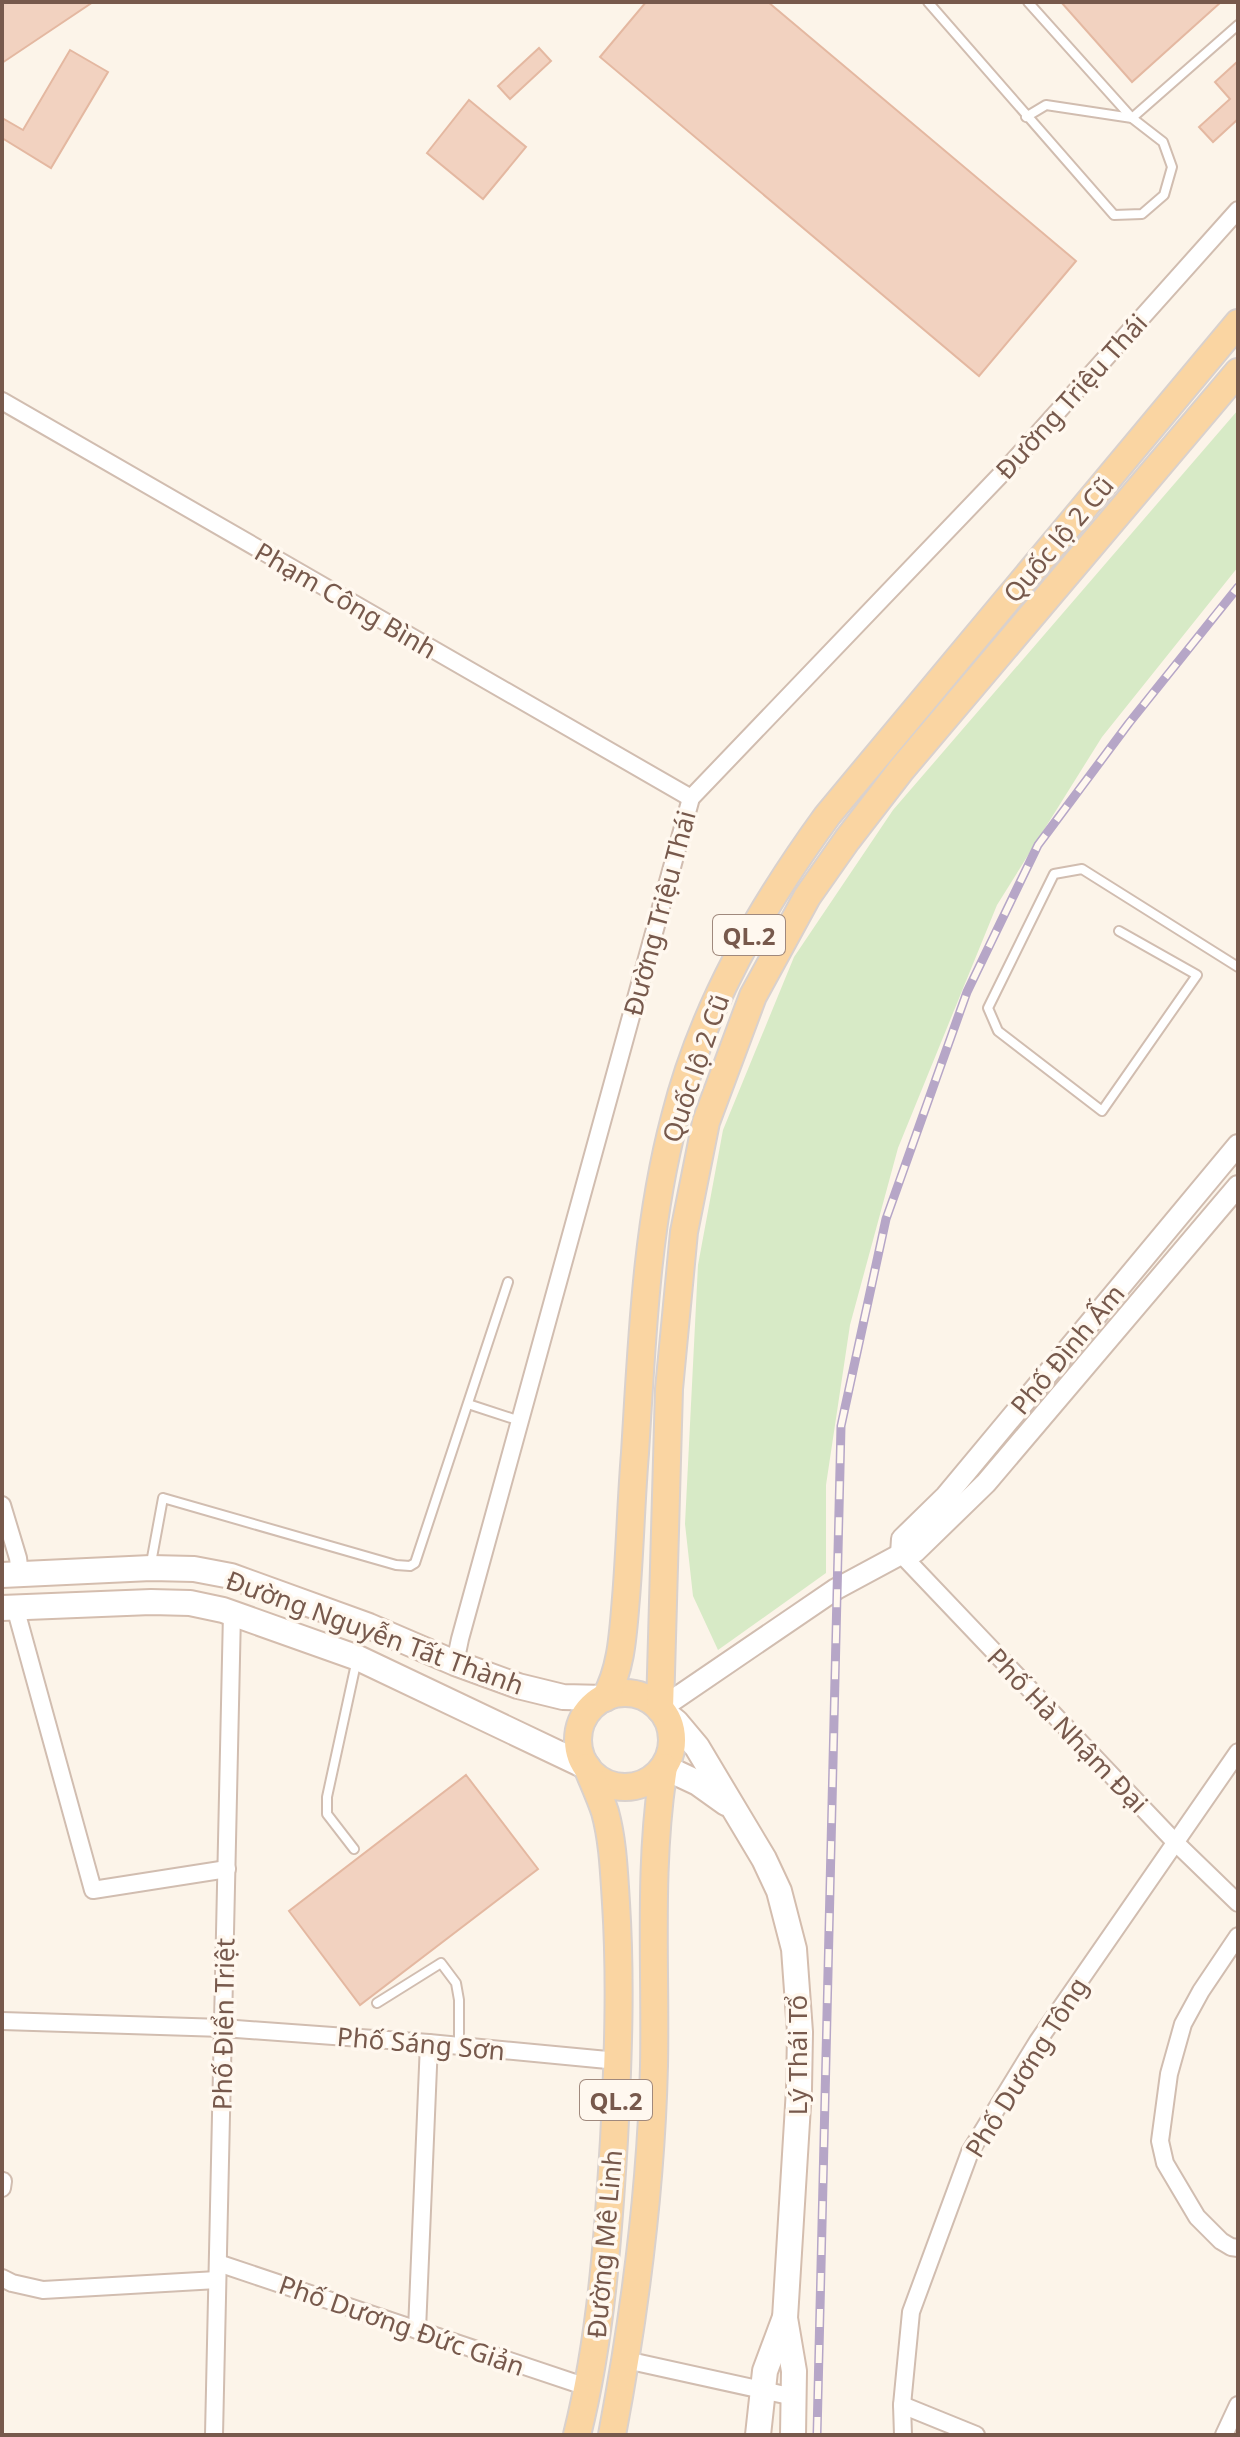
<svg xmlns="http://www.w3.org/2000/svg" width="1240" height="2437" viewBox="0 0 1240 2437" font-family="'Noto Sans',sans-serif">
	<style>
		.green { fill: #d7eac6 }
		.building { fill: #f2d2c0; stroke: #e4b8a1; stroke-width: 2 }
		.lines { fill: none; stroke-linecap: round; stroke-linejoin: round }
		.service-casing { stroke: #d1bdb0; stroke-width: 12 }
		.minor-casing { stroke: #d1bdb0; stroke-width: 20 }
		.tertiary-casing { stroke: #d1bdb0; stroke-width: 24 }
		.secondary-casing { stroke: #d4bdae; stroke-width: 28 }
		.primary-casing { stroke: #d9d1cd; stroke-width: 30 }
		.service { stroke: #fff; stroke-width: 8 }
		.minor { stroke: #fff; stroke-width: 16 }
		.tertiary { stroke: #fff; stroke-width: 20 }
		.secondary { stroke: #fff; stroke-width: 24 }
		.primary { stroke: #fad5a2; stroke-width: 26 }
		.rail-casing { stroke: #b6a6c7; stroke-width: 9 }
		.rail { stroke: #fff8ef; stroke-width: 6; stroke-dasharray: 18; stroke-linecap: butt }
		.labels { text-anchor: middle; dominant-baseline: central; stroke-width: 7; stroke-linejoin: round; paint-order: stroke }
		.shield { fill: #fff8ef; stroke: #a0897d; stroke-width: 2 }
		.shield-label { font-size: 24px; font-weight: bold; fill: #77594c }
		.street-label { font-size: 26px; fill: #77594c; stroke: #fff8ef }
	</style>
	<rect width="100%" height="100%" fill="#fcf4e9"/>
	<polygon class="green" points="1238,410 1238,567 1102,737 997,905 898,1148 850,1325 826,1485 826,1573 718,1650 693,1596 685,1524 698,1265 723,1130 794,957 893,810"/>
	<g class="building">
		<polygon points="2,2 93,2 2,63"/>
		<polygon points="646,2 768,2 1076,261 979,376 600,57"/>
		<polygon points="1061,2 1221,2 1132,82"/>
		<polygon points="539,48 551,61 510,99 498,86"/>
		<polygon points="70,50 108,72 51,168 2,138 2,118 23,130"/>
		<polygon points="1238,61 1238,119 1213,142 1199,127 1230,99 1215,82"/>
		<polygon points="469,100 526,147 483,199 427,153"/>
		<polygon points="466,1775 538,1869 360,2005 289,1911"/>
	</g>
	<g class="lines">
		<defs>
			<g id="service">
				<polyline points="928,2 1114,215 1142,214 1164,195 1172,167 1163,142 1132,118 1046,105 1026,117"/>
				<polyline points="1028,2 1132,118 1238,25"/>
				<polyline points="1119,931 1197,975 1102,1111 998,1031 988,1008 1054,874 1082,869 1238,967"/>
				<polyline points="468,1404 520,1421"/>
				<polyline points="151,1563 163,1498 396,1565 410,1566 415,1563 508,1282"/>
				<polyline points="354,1849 327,1814 327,1797 357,1659"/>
				<polyline points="377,2003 441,1963 456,1983 459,2000 459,2045"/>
			</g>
			<g id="minor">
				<polyline points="2,401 691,798"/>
				<polyline points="2,1505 18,1558 20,1574"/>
				<polyline points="901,1554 1176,1843 1238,1903"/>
				<polyline points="15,1607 93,1890 227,1869"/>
				<polyline points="455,1663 460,1639 691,798 1009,466 1238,210"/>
				<polyline points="1238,1936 1201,1991 1183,2024 1169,2074 1160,2141 1165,2163 1197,2217 1221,2241 1231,2247 1238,2248"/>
				<polyline points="2,2021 223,2028 429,2043 618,2061"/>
				<polyline points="2,2188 3,2181"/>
				<polyline points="218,2263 587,2387"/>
				<polyline points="2,2278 12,2283 43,2290 217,2280"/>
				<polyline points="417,2330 429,2043"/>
				<polyline points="626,2360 794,2397"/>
				<polyline points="902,2405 976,2435"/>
				<polyline points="214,2435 232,1613"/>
				<polyline points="903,2435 902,2405 911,2312 970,2152 1038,2041 1238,1752"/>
				<polyline points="1224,2435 1238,2405"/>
			</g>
			<g id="tertiary">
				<polyline points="901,1554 902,1539 946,1496 1238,1145"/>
				<polyline points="660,1709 836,1589 901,1554 915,1552 986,1483 1238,1186"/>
			</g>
			<g id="secondary">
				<polyline points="2,1575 151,1568 194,1569 231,1576 369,1626 455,1663 518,1686 563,1697 605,1698"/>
				<polyline points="2,1608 151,1602 190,1603 223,1610 358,1658 587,1767"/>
				<polyline points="660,1709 676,1722 697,1747 764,1859 779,1891 794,1949 800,2032 799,2089 785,2318 794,2371 793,2435"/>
				<polyline points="664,1767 698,1783 726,1803"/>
				<polyline points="758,2435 765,2371 784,2320"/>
			</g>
			<g id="primary">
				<circle cx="625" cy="1740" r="47"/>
				<path d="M605 1698C622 1668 623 1632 626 1598 630 1550 631 1502 635 1453 642 1341 646 1226 675 1117 703 1006 761 907 827 816L1238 323"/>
				<polyline points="660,1709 669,1389 684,1232 706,1122 753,996 807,897 847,840 901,770 1238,372"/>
				<path d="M577 2435C601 2339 608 2238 614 2140 618 2061 621 1982 616 1903 614 1873 613 1841 605 1812 600 1797 593 1782 587 1767"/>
				<path d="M612 2435C635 2313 651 2190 654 2066 656 1966 648 1866 664 1767"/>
			</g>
		</defs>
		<use href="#service" class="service-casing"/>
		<use href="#minor" class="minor-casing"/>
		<use href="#tertiary" class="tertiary-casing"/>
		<use href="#secondary" class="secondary-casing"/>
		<use href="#primary" class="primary-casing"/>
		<use href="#service" class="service"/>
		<use href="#minor" class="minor"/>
		<use href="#tertiary" class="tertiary"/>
		<use href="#secondary" class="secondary"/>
		<use href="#primary" class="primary"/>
		<defs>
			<polyline id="rail" points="817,2435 841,1426 886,1219 967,992 1038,845 1129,723 1238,587"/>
		</defs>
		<use href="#rail" class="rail-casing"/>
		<use href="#rail" class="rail"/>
	</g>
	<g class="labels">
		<g class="shield">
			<rect x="713" y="915" width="72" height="40" rx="6"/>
			<rect x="580" y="2080" width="72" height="40" rx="6"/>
		</g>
		<g class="shield-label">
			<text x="749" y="935">QL.2</text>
			<text x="616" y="2100">QL.2</text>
		</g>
		<g class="street-label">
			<text transform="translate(1071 396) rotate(-48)">Đường Triệu Thái</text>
			<text transform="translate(1058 539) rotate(-50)">Quốc lộ 2 Cũ</text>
			<text transform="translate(346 600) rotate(30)">Phạm Công Bình</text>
			<text transform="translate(659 913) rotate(-75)">Đường Triệu Thái</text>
			<text transform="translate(695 1068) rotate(-71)">Quốc lộ 2 Cũ</text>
			<text transform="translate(1067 1349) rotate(-50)">Phố Đình Ấm</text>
			<text transform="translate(375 1632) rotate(20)">Đường Nguyễn Tất Thành</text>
			<text transform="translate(1068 1730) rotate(46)">Phố Hà Nhậm Đại</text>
			<text transform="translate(223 2024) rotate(-89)">Phố Điển Triệt</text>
			<text transform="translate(421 2043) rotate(5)">Phố Sáng Sơn</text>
			<text transform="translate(797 2055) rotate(-90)">Lý Thái Tổ</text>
			<text transform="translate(1026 2067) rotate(-58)">Phố Dương Tông</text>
			<text transform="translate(604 2244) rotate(-85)">Đường Mê Linh</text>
			<text transform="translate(402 2325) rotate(19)">Phố Dương Đức Giản</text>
		</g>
	</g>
	<rect width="1240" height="2437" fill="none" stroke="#77594c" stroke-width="8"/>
</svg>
